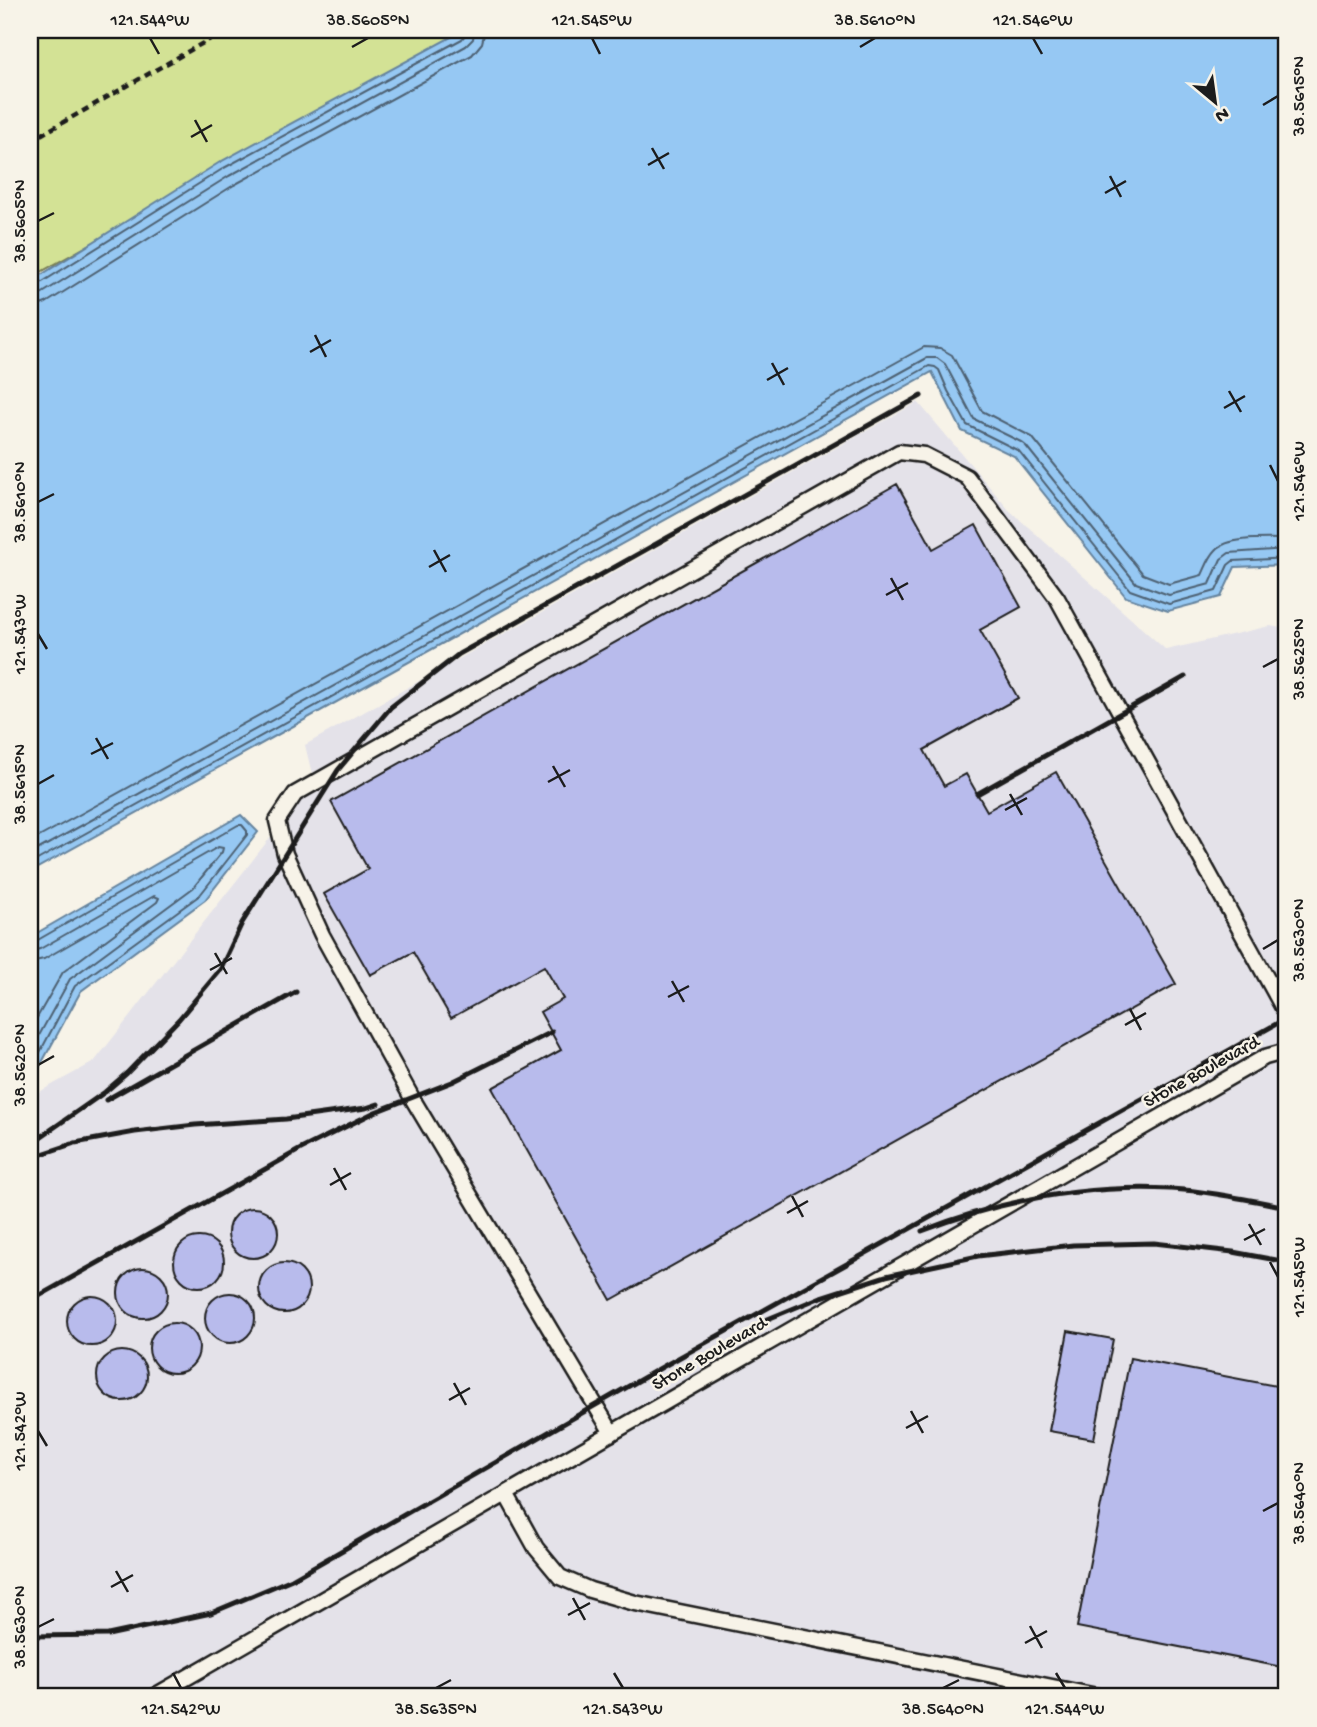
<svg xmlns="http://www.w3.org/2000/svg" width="1317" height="1727" viewBox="0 0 1317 1727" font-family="'Gochi Hand',sans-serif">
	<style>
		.built { fill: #e4e2e9 }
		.green { fill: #d3e295; stroke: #787f58; stroke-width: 2 }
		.water { fill: #96c8f3; stroke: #65839d; stroke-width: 2 }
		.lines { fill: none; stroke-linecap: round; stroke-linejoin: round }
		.shore { stroke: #4d6172; stroke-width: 2 }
		.building { fill: #b8bbec; stroke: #1c1c1c; stroke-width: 2 }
		.lane-casing { stroke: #1c1c1c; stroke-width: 19 }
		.path { stroke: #1c1c1c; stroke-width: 4.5; stroke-dasharray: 7 5; stroke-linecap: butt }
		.lane { stroke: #f7f3e8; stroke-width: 14 }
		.rail { stroke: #1c1c1c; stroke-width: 5 }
		.ticks { fill: none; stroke: #1c1c1c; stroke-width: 2.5 }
		.labels { text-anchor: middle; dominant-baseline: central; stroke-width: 5; stroke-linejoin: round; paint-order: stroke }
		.street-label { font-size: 19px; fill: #1c1c1c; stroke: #f7f3e8 }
		.neatline { fill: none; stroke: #1c1c1c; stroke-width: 2.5 }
		.ticks-label { font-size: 18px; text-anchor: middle; fill: #1c1c1c }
	</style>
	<rect width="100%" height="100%" fill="#f7f3e8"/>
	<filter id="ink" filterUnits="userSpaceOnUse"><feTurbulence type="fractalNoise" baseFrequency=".0143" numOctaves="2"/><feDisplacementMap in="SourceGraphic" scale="14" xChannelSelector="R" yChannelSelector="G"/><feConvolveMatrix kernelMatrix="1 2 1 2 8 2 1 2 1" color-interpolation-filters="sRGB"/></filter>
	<g filter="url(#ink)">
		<polygon class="built" points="918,402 1009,510 1166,650 1270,626 1287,629 1287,1697 30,1697 30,1097 94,1062 314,782 305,745"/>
		<polygon class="green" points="30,30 473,30 30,278"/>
		<g class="water">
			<polygon points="464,30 1287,30 1287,565 1235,567 1221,597 1168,611 1126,597 1014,456 962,431 932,372 30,872 30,282 220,162"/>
			<polygon points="241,815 258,832 205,900 81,991 34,1077 30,1080 30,937"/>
		</g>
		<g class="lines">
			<g class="shore">
				<polyline points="30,288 36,286 224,168 462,39 465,35 466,30"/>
				<polyline points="30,296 41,294 229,176 466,46 473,39 474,30"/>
				<polyline points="30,307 38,306 46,303 234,185 472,55 482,43 485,30"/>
				<path d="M30 842 924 347 940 348 952 355 982 411 1032 437 1143 574 1169 584 1202 575C1206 567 1209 557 1216 550 1228 536 1269 539 1287 539"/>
				<polyline points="30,854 927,358 937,358 945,364 974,419 1021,442 1026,446 1136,583 1169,595 1210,584 1221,559 1229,553 1287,549"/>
				<polyline points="30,864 929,366 935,367 939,370 948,391 967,425 1019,451 1130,590 1169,604 1216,591 1228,565 1233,561 1287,558"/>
				<polyline points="30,942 36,941 238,825 242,825 247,831 247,835 200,895 75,986 30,1071"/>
				<polyline points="30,951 40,949 218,847 223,848 222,852 193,888 70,979 30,1052"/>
				<polyline points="30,962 44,959 154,896 159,898 157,902 63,972 30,1030"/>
			</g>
		</g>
		<g class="building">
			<polygon points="897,484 933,549 976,525 1021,607 980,630 1018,698 924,750 944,786 966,774 987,811 1056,772 1176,984 611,1300 492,1088 561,1050 540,1012 563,999 544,966 451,1018 413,952 370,975 324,894 368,869 331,802"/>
			<circle cx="253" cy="1233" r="25"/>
			<circle cx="199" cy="1262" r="25"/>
			<circle cx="284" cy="1288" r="25"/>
			<circle cx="143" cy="1293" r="25"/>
			<circle cx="230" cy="1318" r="25"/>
			<circle cx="92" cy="1321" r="25"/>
			<circle cx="174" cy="1348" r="25"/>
			<polygon points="1068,1331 1113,1339 1094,1439 1049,1431"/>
			<circle cx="122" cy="1376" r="25"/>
			<polygon points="1130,1358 1287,1388 1287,1668 1077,1627"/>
		</g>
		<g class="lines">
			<defs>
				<g id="lane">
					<polyline points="612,1433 412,1098 322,935 285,854 277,821 295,794 899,452 924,455 967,477 1057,598 1287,1015"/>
					<polyline points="506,1494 536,1548 560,1577 590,1590 635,1603 1102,1697"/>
					<polyline points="153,1697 1265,1057 1287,1051"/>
				</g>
			</defs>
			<use href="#lane" class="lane-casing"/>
			<polyline class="path" points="30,141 226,30"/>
			<use href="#lane" class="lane"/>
			<g class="rail">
				<polyline points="977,794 1185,677"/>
				<polyline points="106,1100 296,992"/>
				<polyline points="39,1138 105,1092 127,1073 179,1019 220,970 242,923 338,770 391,707 459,654 921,396"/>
				<polyline points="30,1158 75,1143 135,1132 195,1125 286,1119 366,1108 378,1104"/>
				<path d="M922 1231C1001 1200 1085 1185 1170 1189 1209 1191 1249 1200 1287 1207"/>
				<polyline points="30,1301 301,1149 375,1112 452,1082 552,1032"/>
				<polyline points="763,1321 821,1297 886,1276 978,1256 1073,1245 1154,1243 1233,1252 1287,1262"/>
				<polyline points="30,1636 108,1635 211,1613 292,1579 664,1366 1287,1018"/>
			</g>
		</g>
	</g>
	<path class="ticks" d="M150 38 159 54M592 38 600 54M1033 38 1042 54M352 47 368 38M860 47 875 38M1263 105 1278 96M195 120 207 142M191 137 212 125M652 148 664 169M648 165 669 153M1110 176 1121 197M1105 193 1126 181M38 221 54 213M315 335 326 357M310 352 331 340M772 363 784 385M767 380 788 368M1229 391 1241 412M1224 408 1245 396M1270 465 1278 481M38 502 54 494M434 550 446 572M429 567 450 555M891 578 903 600M886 595 908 583M38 634 47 649M1263 667 1278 659M96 738 108 759M91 754 113 743M553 766 565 787M548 782 570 770M38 784 54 775M1010 794 1022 815M1005 810 1027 798M1263 949 1278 940M215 953 227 974M210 970 232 958M672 981 684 1002M668 997 689 986M1130 1009 1141 1030M1125 1025 1146 1013M38 1065 54 1056M334 1168 346 1190M330 1185 351 1173M792 1196 803 1217M787 1213 808 1201M1249 1224 1261 1245M1244 1240 1265 1229M1270 1262 1278 1277M454 1383 466 1405M449 1400 470 1388M911 1411 923 1433M906 1428 928 1416M38 1431 47 1446M1263 1511 1278 1503M116 1571 128 1592M111 1587 133 1575M573 1598 585 1620M568 1615 590 1603M1030 1626 1042 1648M38 1627 54 1619M1025 1643 1047 1631M173 1673 181 1688M614 1673 623 1688M1056 1673 1065 1688M436 1688 451 1680M943 1688 959 1680"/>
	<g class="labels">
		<g class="street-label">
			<text transform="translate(1202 1073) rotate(-29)">Stone Boulevard</text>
			<text transform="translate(710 1355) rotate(-30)">Stone Boulevard</text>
		</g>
	</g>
	<rect width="1317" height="1727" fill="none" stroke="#f7f3e8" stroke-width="77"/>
	<g transform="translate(1215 102) rotate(151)" stroke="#f7f3e8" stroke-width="5" paint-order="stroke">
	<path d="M0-5L12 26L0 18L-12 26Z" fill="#1c1c1c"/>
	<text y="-10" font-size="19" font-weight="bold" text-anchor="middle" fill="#1c1c1c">N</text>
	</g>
	<rect x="38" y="38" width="1240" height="1650" class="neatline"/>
	<g class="ticks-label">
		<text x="150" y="25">121.544°W</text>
		<text x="368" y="25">38.5605°N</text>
		<text x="592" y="25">121.545°W</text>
		<text x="875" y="25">38.5610°N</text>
		<text x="1033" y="25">121.546°W</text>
		<text transform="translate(1298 96) rotate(-90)" y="6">38.5615°N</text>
		<text transform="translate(19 221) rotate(-90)" y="6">38.5605°N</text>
		<text transform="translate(1298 481) rotate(-90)" y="6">121.546°W</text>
		<text transform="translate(19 502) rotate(-90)" y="6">38.5610°N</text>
		<text transform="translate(19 634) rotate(-90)" y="6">121.543°W</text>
		<text transform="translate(1298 659) rotate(-90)" y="6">38.5625°N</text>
		<text transform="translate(19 784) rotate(-90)" y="6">38.5615°N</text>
		<text transform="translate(1298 940) rotate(-90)" y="6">38.5630°N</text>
		<text transform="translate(19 1065) rotate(-90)" y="6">38.5620°N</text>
		<text transform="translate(1298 1277) rotate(-90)" y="6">121.545°W</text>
		<text transform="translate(19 1431) rotate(-90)" y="6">121.542°W</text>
		<text transform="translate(1298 1503) rotate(-90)" y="6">38.5640°N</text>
		<text transform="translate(19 1627) rotate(-90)" y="6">38.5630°N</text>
		<text x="181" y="1714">121.542°W</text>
		<text x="436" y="1714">38.5635°N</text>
		<text x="623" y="1714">121.543°W</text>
		<text x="943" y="1714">38.5640°N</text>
		<text x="1065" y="1714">121.544°W</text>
	</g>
</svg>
